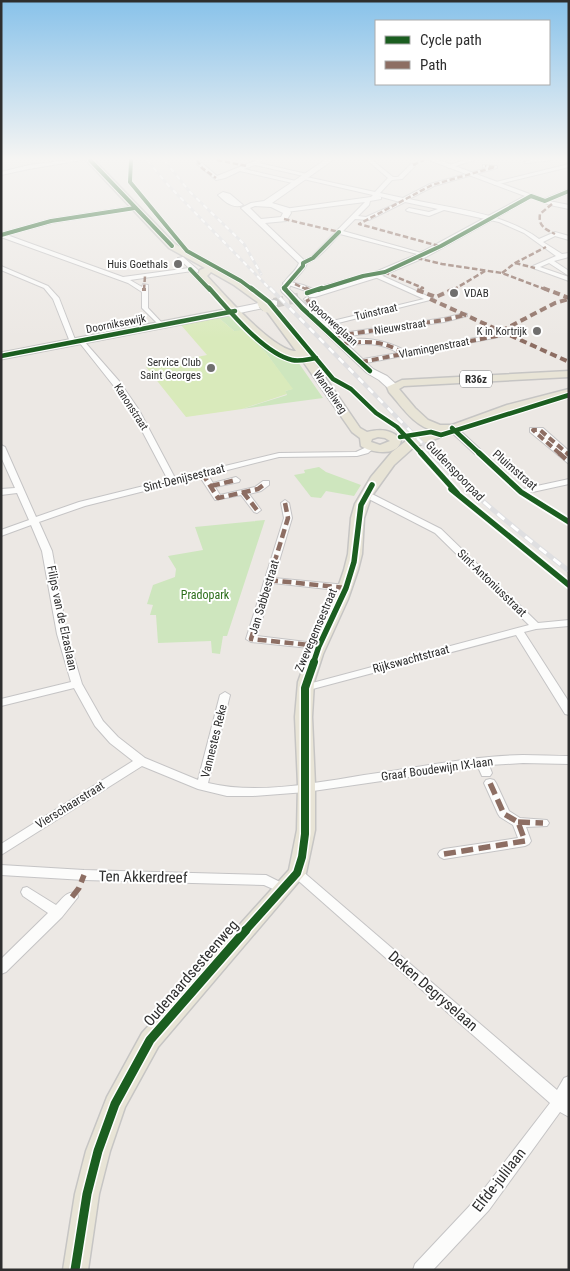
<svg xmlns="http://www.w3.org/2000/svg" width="570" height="1271" viewBox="0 0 570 1271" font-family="'Roboto Condensed',sans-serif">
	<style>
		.green { fill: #cee6be }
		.pitch { fill: #d9eabb }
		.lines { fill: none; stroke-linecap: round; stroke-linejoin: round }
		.secondary-tunnel { stroke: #c6c3c0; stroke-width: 10; stroke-dasharray: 10 5; stroke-linecap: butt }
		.street-casing { stroke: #c5c4c5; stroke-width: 2 }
		.secondary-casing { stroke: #c5c4c5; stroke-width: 2 }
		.primary-casing { stroke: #c6c5c4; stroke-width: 3 }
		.street { fill: #fcfcfb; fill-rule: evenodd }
		.secondary { fill: #fcfcfb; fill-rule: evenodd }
		.primary { fill: #e8e4d6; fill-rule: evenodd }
		.rail-far2-casing { stroke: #dfdfe1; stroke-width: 3 }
		.rail-far1-casing { stroke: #dfdfe1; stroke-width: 4 }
		.rail-casing { stroke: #dfdfe1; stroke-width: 5 }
		.rail-far2 { stroke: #fff; stroke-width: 2; stroke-dasharray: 5; stroke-linecap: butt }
		.rail-far1 { stroke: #fff; stroke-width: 2.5; stroke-dasharray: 7; stroke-linecap: butt }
		.rail { stroke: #fff; stroke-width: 3; stroke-dasharray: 9; stroke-linecap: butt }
		.primary-bridge-casing { stroke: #c6c5c4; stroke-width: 12; stroke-linecap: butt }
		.primary-bridge { stroke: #e8e4d6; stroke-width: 11 }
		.quiet-far3 { stroke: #8d6e63; stroke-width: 2.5; stroke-dasharray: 5.5 2.5; stroke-linecap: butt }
		.quiet-far2 { stroke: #8d6e63; stroke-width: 4; stroke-dasharray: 7 4; stroke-linecap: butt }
		.quiet-far1 { stroke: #8d6e63; stroke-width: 4.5; stroke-dasharray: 9 4.5; stroke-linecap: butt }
		.quiet { stroke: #8d6e63; stroke-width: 5.5; stroke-dasharray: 12 5.5; stroke-linecap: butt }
		.cycleway-far4-casing { stroke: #fff; stroke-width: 5.5 }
		.cycleway-far3-casing { stroke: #fff; stroke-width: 7 }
		.cycleway-far2-casing { stroke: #fff; stroke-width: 9 }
		.cycleway-far1-casing { stroke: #fff; stroke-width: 11 }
		.cycleway-casing { stroke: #fff; stroke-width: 12 }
		.cycleway-far4 { stroke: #1b5e20; stroke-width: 4 }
		.cycleway-far3 { stroke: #1b5e20; stroke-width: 4.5 }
		.cycleway-far2 { stroke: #1b5e20; stroke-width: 5.5 }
		.cycleway-far1 { stroke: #1b5e20; stroke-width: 8 }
		.cycleway { stroke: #1b5e20; stroke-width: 9 }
		.poi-dot { fill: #706f6e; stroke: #fff; stroke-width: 2 }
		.labels { text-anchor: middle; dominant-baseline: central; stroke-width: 4; stroke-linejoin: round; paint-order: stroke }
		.far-poi-label { font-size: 11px; fill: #2e2e2e; stroke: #fff; text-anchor: end }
		.far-street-label { font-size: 11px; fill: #2e2e2e; stroke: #fff }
		.shield { fill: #fff; stroke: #6d6d6d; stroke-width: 1 }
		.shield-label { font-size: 11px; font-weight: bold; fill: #2e2e2e }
		.street-label { font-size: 12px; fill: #2e2e2e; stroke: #fff }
		.park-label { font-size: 12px; fill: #2c6e1b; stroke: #fff }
		.near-street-label { font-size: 15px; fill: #2e2e2e; stroke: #fff }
	</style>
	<rect width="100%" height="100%" fill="#ece8e4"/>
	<g class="green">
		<polygon points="232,316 284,358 291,360 280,353 300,359 291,360 298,362 323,398 242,409 287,395 285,391 292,389 266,353 250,338 234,331 219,318"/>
		<polygon points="319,467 326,472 361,485 354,496 326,491 321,498 311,497 294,475 305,473 304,470"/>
		<polygon points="265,520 227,636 223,636 220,654 212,653 211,641 158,643 156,615 150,615 153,605 147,604 153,585 175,577 176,569 168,556 203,550 195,527"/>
	</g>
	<polygon class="pitch" points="219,318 234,331 242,330 266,353 293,389 285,391 287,394 242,409 186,417 146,367 207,355 181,325"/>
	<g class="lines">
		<polyline class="secondary-tunnel" points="274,303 302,297"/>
		<defs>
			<g id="street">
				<polygon points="68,160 82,160 29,169 1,175 1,172 29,165"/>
				<polygon points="257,160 263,160 259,163 311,175 308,177 255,165 244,169 300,182 297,184 240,171 225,178 216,180 197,164 202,163 217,176"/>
				<path d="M367 160H372L393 177H398L411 164H415V166L402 179 392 180 380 193 403 198 430 184 487 168 483 167V165L497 166V168L434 186 409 199C450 208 505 213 539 239L555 232 569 236V240L555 236 543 242 562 254 569 253V257L554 261 569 271V276L549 263 540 267 569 277V281L533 268V266L556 256 524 233 499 222 444 210 429 216 407 211 406 210 409 208 429 212 438 209 405 202 369 220 355 219 343 231 425 254V256L340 234C330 244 316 264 301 264V262L311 257 365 202 286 212 284 211V209L371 197 373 195 299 178 302 176 375 192 388 178ZM378 196 400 202 366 217 358 216 369 205 370 201 381 199V197Z"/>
				<polygon points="466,160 475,160 449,168 446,166"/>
				<polygon points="530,160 553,160 526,163 524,162"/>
				<polygon points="569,164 569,167 495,185 492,183"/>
				<polygon points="569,189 569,193 549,201 569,205 569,209 550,205 528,196 531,194 544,199"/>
				<path d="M223 192 230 194 243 205C233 209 225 202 218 195Z"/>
				<polygon points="135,206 137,207 137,209 52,223 7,235 123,277 189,268 178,258 183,257 198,270 198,272 192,271 130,280 142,287 143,284 148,285 148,308 164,325 161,327 142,308 142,292 128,283 1,237 1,233 51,219"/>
				<polygon points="1,266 48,286 59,298 76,342 75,343 70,342 53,299 44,288 1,270"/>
				<polygon points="376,273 434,299 322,327 319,325 320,324 424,299 375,277 364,278 307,295 304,293 306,291 283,283 286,281 303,285 313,289 361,275"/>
				<polygon points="307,297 309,298 317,309 308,315 305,313 310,308 304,299"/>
				<polygon points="465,313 467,314 467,316 444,322 336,338 333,336 336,334 444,318"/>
				<path d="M507 332 510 334 509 335 361 364 357 362 358 360 398 353C381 342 362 343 343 346L340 344C357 333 389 341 406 351Z"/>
				<path d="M81 339 83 340 119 381 139 410 175 478 279 453 356 452 371 445 375 447 368 453 357 456 279 457 208 475 213 483 236 477 240 480 239 482 215 487 220 495 255 487 263 481H269V485L261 491 249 494 261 510 257 513 254 512 241 495 215 500 200 477 85 506 39 522 52 551 67 634 82 684 103 721 118 737 145 758 198 780 220 695 225 692 230 695 208 783C257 795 315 783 364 775 416 768 470 756 523 755 538 755 554 756 569 756V764L523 763 489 765 492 773 490 776H482L478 767 306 792 253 796H227L198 789 142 766 1 855V844L133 761 110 743 95 726 74 688 1 706V699L71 682 57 634 42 551 31 525 1 536V530L29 520 17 493 1 495V489L15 488 1 457V445L5 447 36 517 79 502 168 480 131 410 113 385 79 342 78 341Z"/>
				<polygon points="449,426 455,426 523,489 569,479 569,484 528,493 569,518 569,525 518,494 449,430"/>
				<polygon points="530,428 543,428 569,451 569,464 530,432"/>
				<polygon points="366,491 441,529 538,623 569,620 569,626 536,629 524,632 569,702 569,715 565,714 516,635 305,691 301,690 300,688 301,686 529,625 435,533 363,496 363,492"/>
				<polygon points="285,500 289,503 292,518 274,578 346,585 351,588 346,591 273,583 257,636 323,644 324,646 319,649 251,642 246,639 284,518 281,503"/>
				<polygon points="490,779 494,780 496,783 509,811 520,818 547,820 549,823 547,826 526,827 531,841 529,844 525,846 444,859 440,857 438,854 440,851 444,849 518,838 513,825 500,817 498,814 484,783 486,780"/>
				<polygon points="1,865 84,870 266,875 286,885 288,888 286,891 282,893 264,885 84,880 1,875"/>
				<polygon points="297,868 301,870 557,1090 564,1078 569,1076 569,1117 560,1112 489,1210 433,1270 413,1270 415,1264 477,1198 550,1103 293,876 291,873 293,870"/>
				<path d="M27 887 56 905C62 899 67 890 77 893L78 897 62 917 6 972 1 974V959L48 913 23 896 21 892 23 888Z"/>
			</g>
			<g id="secondary">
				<path d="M325 160H333L272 203 289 208 291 213 286 221 265 223 307 263C304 274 292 278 289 289L373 369 387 376 397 385V389H389L379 380 367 373 282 292 281 290C283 278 295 274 299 263L241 208 251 203 264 201ZM255 206 271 207 283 213 281 217 261 219 250 208Z"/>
				<polygon points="429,160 439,160 535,196 426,257 379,277 315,297 309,297 309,293 373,273 420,253 525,196"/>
				<polygon points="274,300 277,301 277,305 235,314 230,311 235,308"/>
			</g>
			<g id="primary">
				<path d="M86 160H94L175 244 240 281 270 305 307 351 360 428 367 432C380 429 392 429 401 440 399 457 371 453 361 446L360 438 352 432 300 357C273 360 250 332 233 314L1 359V353L228 309 197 276 200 270 205 268 169 248ZM211 272 234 285 263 306 296 351C273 351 223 293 207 276ZM378 437 385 438 390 441 380 445 371 442 372 439Z"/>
				<path d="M569 371V377L404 386 399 389 415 408 428 420 440 425H452L507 405 569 389V395L515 409 414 447 394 465 371 497 364 518 362 554 358 570 348 599 323 654 314 682 312 717 315 785V830L306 873 158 1047 125 1107 110 1151 99 1194 88 1270H63L75 1194 86 1151 107 1097 142 1033 289 870 297 830 298 785 295 717 298 682 308 654 334 599 344 570 348 554 351 518 355 504 371 477 392 452 406 441 435 431C414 426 403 408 389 392L387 387 402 380Z"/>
			</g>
		</defs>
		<use href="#street" class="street-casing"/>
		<use href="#secondary" class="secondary-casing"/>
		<use href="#primary" class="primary-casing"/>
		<use href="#street" class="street"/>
		<use href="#secondary" class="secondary"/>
		<use href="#primary" class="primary"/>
		<defs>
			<g id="rail-far2">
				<polyline points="147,160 168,185 271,290"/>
				<polyline points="164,160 190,192 244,244 261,274"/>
			</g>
			<polyline id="rail-far1" points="270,288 433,454"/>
			<path id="rail" d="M431 453C474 496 521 534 569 571"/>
		</defs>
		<use href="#rail-far2" class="rail-far2-casing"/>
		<use href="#rail-far1" class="rail-far1-casing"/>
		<use href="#rail" class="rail-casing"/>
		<use href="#rail-far2" class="rail-far2"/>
		<use href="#rail-far1" class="rail-far1"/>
		<use href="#rail" class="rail"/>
		<defs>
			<polyline id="primary-bridge" points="263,303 267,307"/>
		</defs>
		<use href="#primary-bridge" class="primary-bridge-casing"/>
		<use href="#primary-bridge" class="primary-bridge"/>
		<g class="quiet-far3">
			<polyline points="197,160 202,168 216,178"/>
			<polyline points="217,160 247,166"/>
			<polyline points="413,165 424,160"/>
			<path d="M552 204 540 214C538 226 545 229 555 234"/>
			<polyline points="284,219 339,232"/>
			<polyline points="439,246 359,224 432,185 495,167 485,166"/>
			<polyline points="417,258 442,264 502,273 547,290"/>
			<polyline points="515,263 535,268"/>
			<polyline points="384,272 423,288 420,289"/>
			<polyline points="502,273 515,263 546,247"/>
			<polyline points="295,284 308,290"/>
			<polyline points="144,290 145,276"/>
			<polyline points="453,290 485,271"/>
		</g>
		<g class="quiet-far2">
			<polyline points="305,288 311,291"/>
			<polyline points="543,288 569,298"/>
			<polyline points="417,290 436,297 456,288"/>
			<polyline points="144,291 144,288"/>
			<polyline points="307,299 313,310"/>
			<polyline points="430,299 569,362"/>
			<polyline points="501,331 555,303 569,299"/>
			<polyline points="336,336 444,320 465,315"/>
			<path d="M343 344C366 340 385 341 405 354"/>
			<polyline points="361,362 507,334"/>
			<polyline points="560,454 533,430 540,430 568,454"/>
		</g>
		<g class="quiet-far1">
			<polyline points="559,453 569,462"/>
			<polyline points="567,453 569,455"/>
			<polyline points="202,473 218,498 258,489 266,483"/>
			<polyline points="211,486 236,480"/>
			<polyline points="243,492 257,510"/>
			<polyline points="285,503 288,518 251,639 319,646"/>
			<polyline points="269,580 346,588"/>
		</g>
		<g class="quiet">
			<polyline points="518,822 543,823"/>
			<polyline points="444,854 525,841 518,822 504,814 490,783"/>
			<polyline points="72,897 79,888 84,875"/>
		</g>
		<defs>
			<g id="cycleway-far4">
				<polyline points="90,160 172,246"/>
				<polyline points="131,160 130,182 187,251 241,281 253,290"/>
				<polyline points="1,235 51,221 135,208"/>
				<polyline points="190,269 210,290"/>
				<polyline points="286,290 284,288 303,266 303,263 313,258 339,232"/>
				<polyline points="318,290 363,276 385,272 441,246 531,196 545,201 569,191"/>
			</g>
			<g id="cycleway-far3">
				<path d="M209 288C229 310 263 353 292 360 300 362 308 359 316 358"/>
				<polyline points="251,288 269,302 333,379 351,389 376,413 397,427 422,454"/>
				<polyline points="284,288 302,308 370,371"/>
				<polyline points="307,293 322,288"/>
				<polyline points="1,356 235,311"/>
				<polyline points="452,428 480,454"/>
				<polyline points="400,437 431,432 441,435 569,395"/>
			</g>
			<g id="cycleway-far2">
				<polyline points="421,453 457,493"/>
				<polyline points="479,453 521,492 569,522"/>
				<polyline points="451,489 569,585"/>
				<polyline points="313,664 319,646 346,588 354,562 361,505 372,485"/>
			</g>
			<polyline id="cycleway-far1" points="245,931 297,873 302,857 305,834 305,688 314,662"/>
			<polyline id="cycleway" points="75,1270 87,1194 98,1151 115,1104 150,1040 246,930"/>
		</defs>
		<use href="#cycleway-far4" class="cycleway-far4-casing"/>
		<use href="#cycleway-far3" class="cycleway-far3-casing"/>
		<use href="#cycleway-far2" class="cycleway-far2-casing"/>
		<use href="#cycleway-far1" class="cycleway-far1-casing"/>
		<use href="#cycleway" class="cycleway-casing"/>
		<use href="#cycleway-far4" class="cycleway-far4"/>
		<use href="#cycleway-far3" class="cycleway-far3"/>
		<use href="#cycleway-far2" class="cycleway-far2"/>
		<use href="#cycleway-far1" class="cycleway-far1"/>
		<use href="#cycleway" class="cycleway"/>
	</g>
	<linearGradient id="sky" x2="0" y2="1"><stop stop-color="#88c2ea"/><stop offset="0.47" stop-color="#f6f5f3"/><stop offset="1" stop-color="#f6f5f3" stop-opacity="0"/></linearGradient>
	<rect width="570" height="338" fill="url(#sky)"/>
	<g class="poi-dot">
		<circle cx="178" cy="264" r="5"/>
		<circle cx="454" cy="293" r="5"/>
		<circle cx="537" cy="331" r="5"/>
		<circle cx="211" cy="368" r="5"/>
	</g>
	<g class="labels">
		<g class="far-poi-label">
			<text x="168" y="264">Huis Goethals</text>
			<text x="464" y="293" text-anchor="start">VDAB</text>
			<text x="527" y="331">K in Kortrijk</text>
			<text x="201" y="362">Service Club<tspan x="201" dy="13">Saint Georges</tspan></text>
		</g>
		<g class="far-street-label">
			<text transform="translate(376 312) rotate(-13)">Tuinstraat</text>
			<text transform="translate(333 323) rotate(42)">Spoorweglaan</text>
			<text transform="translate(116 324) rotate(-11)">Doorniksewijk</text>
			<text transform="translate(400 327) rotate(-9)">Nieuwstraat</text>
			<text transform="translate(434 348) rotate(-11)">Vlamingenstraat</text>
			<text transform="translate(330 392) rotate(55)">Wandelweg</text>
			<text transform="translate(131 407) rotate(57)">Kanonstraat</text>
		</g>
		<rect class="shield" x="460" y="370.5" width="32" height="17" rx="4"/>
		<g class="shield-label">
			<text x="476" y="379">R36z</text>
		</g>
		<g class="street-label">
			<text transform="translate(515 470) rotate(41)">Pluimstraat</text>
			<text transform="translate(455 471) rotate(46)">Guldenspoorpad</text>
			<text transform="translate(184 478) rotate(-14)">Sint-Denijsestraat</text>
			<text transform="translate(492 583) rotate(44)">Sint-Antoniusstraat</text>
			<text transform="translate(264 597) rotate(-73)">Jan Sabbestraat</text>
			<text transform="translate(62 618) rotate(78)">Filips van de Elzaslaan</text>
			<text transform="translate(316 630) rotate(-67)">Zwevegemsestraat</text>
			<text transform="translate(411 659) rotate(-15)">Rijkswachtstraat</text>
			<text transform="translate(214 741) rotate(-76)">Vannestes Reke</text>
			<text transform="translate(437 769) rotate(-8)">Graaf Boudewijn IX-laan</text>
			<text transform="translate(70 805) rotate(-32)">Vierschaarstraat</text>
		</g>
		<g class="park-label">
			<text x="205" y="595">Pradopark</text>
		</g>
		<g class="near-street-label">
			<text transform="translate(143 877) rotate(1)">Ten Akkerdreef</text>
			<text transform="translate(191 973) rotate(-49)">Oudenaardsesteenweg</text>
			<text transform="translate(433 991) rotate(41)">Deken Degryselaan</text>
			<text transform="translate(499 1180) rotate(-52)">Elfde-julilaan</text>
		</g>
	</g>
	<rect width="570" height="1271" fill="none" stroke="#2e2e2e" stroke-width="5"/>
	<rect x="375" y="20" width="175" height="65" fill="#ffffff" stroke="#ababab"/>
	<rect x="385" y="36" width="25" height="8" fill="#1b5e20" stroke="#ababab"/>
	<text x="420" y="45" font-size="15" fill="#2e2e2e">Cycle path</text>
	<rect x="385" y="61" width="25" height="8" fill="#8d6e63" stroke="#ababab"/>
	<text x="420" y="70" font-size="15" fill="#2e2e2e">Path</text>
</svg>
